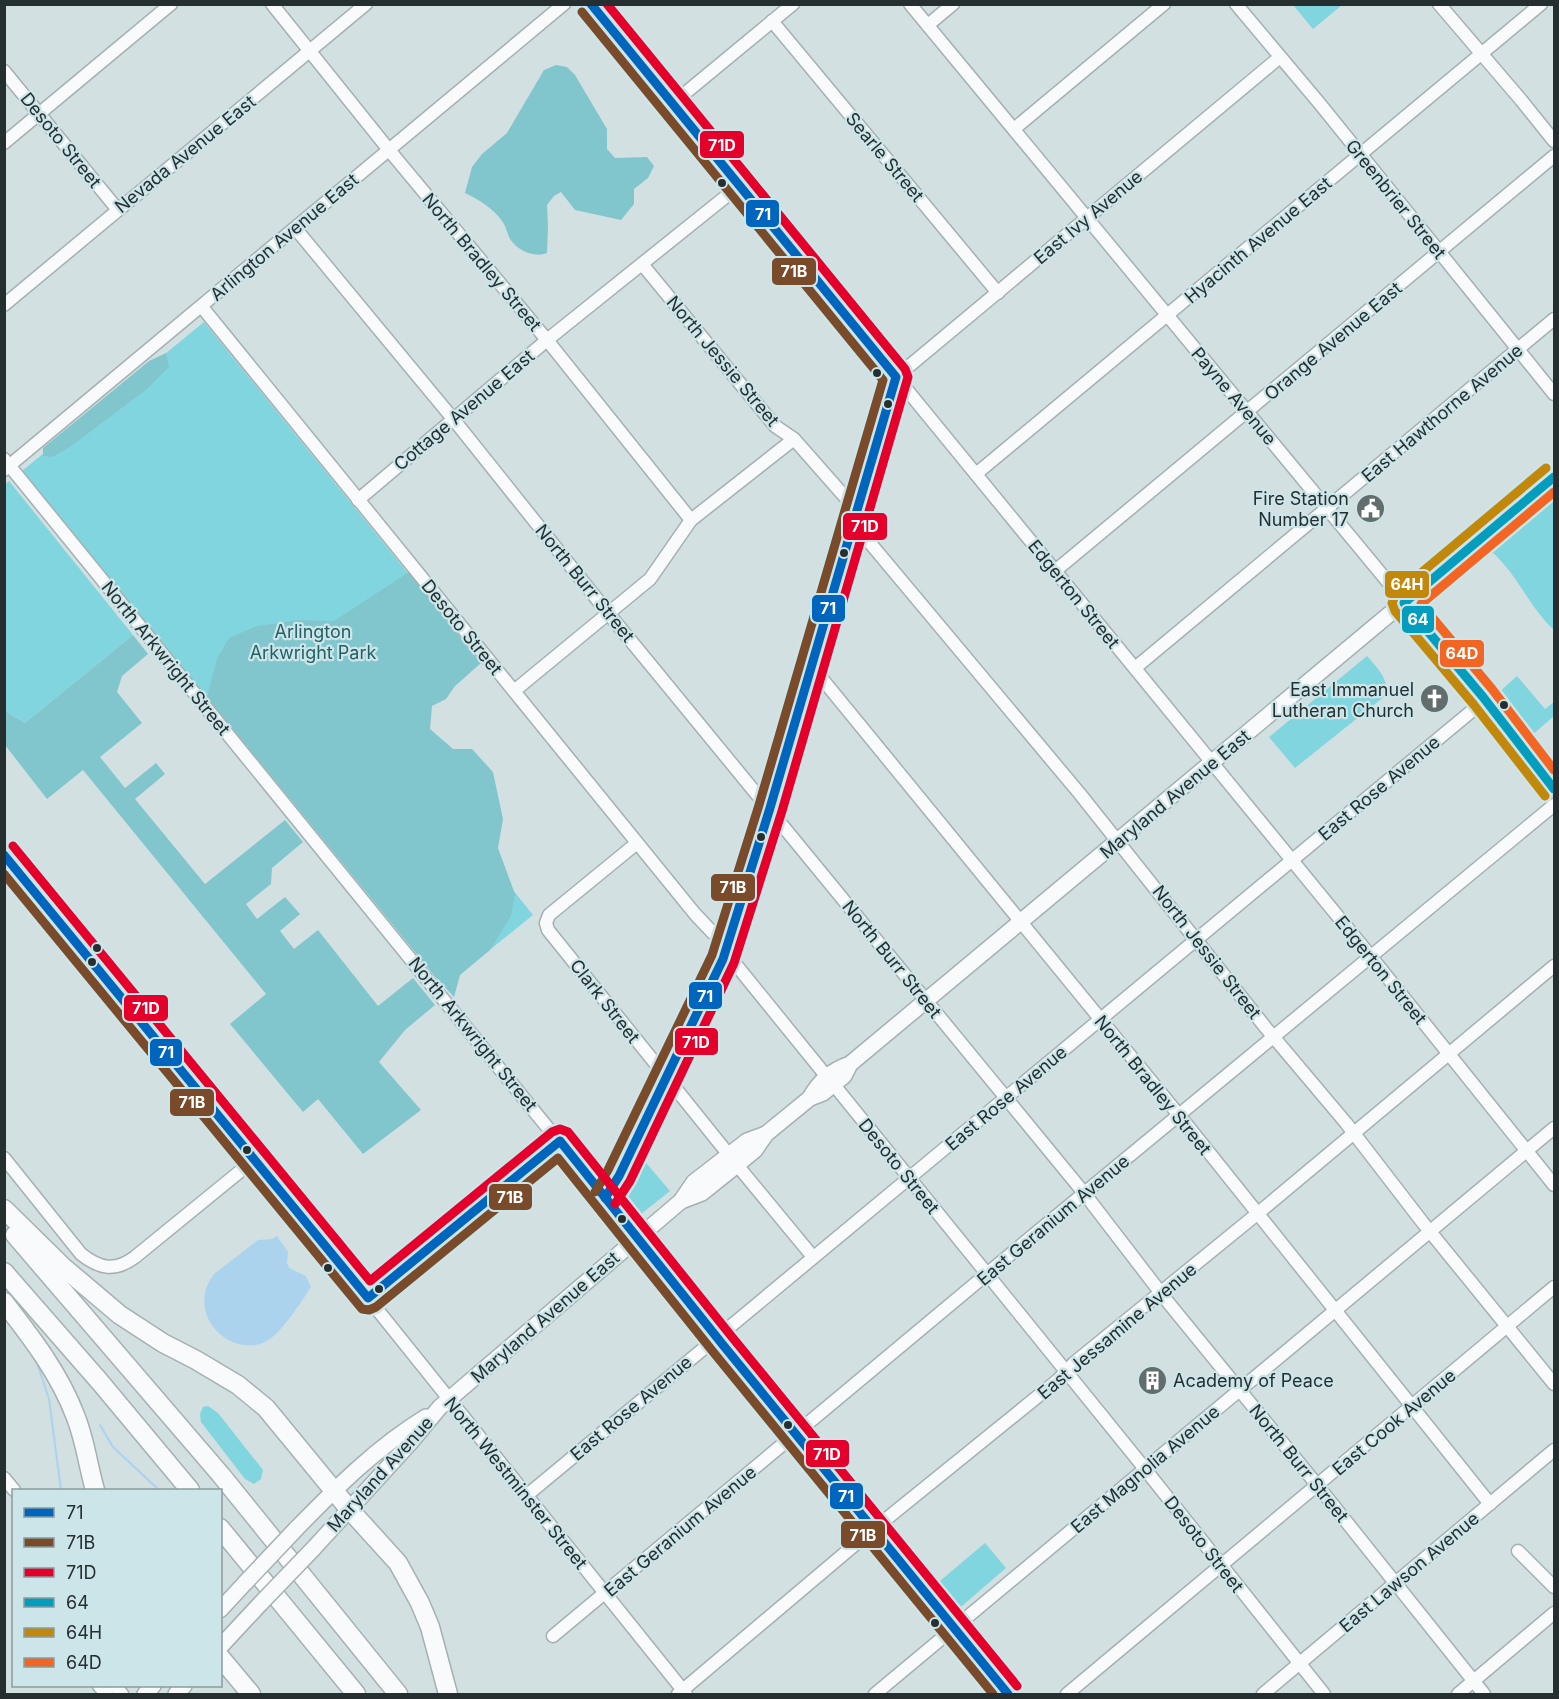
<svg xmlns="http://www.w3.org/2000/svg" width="1559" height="1699" viewBox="0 0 1559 1699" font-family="Inter,sans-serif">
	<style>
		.green { fill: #81d5de }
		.forest { fill: #81c6cd }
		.water { fill: #abd3ee }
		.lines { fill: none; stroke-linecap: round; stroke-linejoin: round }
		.stream { stroke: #abd3ee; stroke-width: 2 }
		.minor-casing { stroke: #a5b0b2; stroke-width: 15 }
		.major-casing { stroke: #a5b0b2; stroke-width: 18 }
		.highway-casing { stroke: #a5b0b2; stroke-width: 21 }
		.minor { stroke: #f8fafb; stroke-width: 12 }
		.major { stroke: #f8fafb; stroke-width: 15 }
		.highway { stroke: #f8fafb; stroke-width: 18 }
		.major-bridge-casing { stroke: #a5b0b2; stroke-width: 18; stroke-linecap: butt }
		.major-bridge { stroke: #f8fafb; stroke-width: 15 }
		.bus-1-casing { stroke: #cce5e8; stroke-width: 14 }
		.bus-2-casing { stroke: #cce5e8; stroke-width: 14 }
		.bus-3-casing { stroke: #cce5e8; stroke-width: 14 }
		.bus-4-casing { stroke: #cce5e8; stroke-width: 14 }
		.bus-5-casing { stroke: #cce5e8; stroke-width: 14 }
		.bus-6-casing { stroke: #cce5e8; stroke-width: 14 }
		.bus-1 { stroke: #0065bd; stroke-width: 9 }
		.bus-2 { stroke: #7a4b2a; stroke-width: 9 }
		.bus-3 { stroke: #e4002b; stroke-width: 9 }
		.bus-4 { stroke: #049dbe; stroke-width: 9 }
		.bus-5 { stroke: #c2880c; stroke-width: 9 }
		.bus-6 { stroke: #f26522; stroke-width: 9 }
		.bus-dot { fill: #252f30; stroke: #cce5e8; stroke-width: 2 }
		.labels { text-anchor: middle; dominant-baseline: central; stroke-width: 4.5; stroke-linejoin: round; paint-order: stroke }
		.street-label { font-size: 18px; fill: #252f30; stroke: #cce5e8 }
		.poi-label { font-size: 18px; fill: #252f30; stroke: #cce5e8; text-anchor: end }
		.park-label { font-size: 18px; fill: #236066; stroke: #cce5e8 }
		.line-badge { stroke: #cce5e8; stroke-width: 2 }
		.badge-label { font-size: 16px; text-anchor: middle; font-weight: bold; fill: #fff }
	</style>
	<rect width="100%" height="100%" fill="#d2e0e2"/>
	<g class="green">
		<polygon points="1293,5 1342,5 1313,29"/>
		<polygon points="204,322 481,663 426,706 395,742 533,915 444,987 22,471"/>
		<polygon points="9,481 133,635 25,723 5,711 4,485"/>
		<path d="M1554 497V630C1529 607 1518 575 1492 552Z"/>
		<path d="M1367 656C1376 667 1391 680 1385 696L1295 768 1269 737Z"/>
		<polygon points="1517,676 1545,709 1554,702 1554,716 1530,737 1497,694"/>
		<polygon points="641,1157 670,1191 636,1218 621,1199"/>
		<polygon points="208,1406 218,1413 263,1470 261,1479 254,1484 245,1479 201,1422 200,1414 203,1407"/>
		<polygon points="985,1543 1006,1568 955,1612 934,1586"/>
	</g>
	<g class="forest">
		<path d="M556 65 567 67 575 75 607 129V149L615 158 647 157 654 166 648 178 634 189V204L621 220 575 210 561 192 554 196 547 205 548 226 547 253C534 258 518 251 510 239 507 233 506 226 502 221 494 209 478 199 465 193L472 167 482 154 507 133 544 70Z"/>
		<polygon points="166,353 169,367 147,389 70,447 52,457 43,456 43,448 149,361"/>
		<polygon points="409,572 481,663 455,686 446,699 432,706 430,729 453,749 472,749 493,772 503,819 498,848 515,894 511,916 490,950 460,975 454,997 433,974 207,697 217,659 229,638 257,626 298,620 334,621"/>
		<polygon points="133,635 148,654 122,676 117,692 142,723 100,757 125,788 156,763 165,774 135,799 205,884 285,820 303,842 272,868 271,884 246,904 257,919 285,897 300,914 280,931 294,949 318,930 378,1006 413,978 435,1005 405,1030 379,1062 421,1110 363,1154 318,1099 303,1112 230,1024 266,994 83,770 47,799 5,745 5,711 25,723"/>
	</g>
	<path class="water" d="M277 1236 288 1252 287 1263 289 1268 306 1276 311 1287C302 1301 283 1330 270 1339 236 1363 182 1317 214 1274L258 1240 272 1239Z"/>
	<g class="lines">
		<g class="stream">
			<polyline points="37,1363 49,1399 61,1490"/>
			<polyline points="100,1425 113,1447 159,1490"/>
		</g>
		<defs>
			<g id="minor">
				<polyline points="272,4 389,150 547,340 691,520"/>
				<polyline points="591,4 1372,958 1554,1185"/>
				<polyline points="910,4 1483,697 1554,789"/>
				<polyline points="1236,4 1320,104 1554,394"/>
				<polyline points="1439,4 1521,100 1554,141"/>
				<polyline points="772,21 998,293"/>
				<polyline points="928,25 953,4"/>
				<polyline points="4,71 118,210"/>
				<polyline points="672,104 793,4"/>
				<polyline points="1014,129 1164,4"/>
				<polyline points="4,143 171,4"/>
				<polyline points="295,228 454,420 608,613 1084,1193 1167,1301 1313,1480 1484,1694"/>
				<polyline points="642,264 775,426 794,439 845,497 857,504"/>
				<polyline points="4,305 366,4"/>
				<polyline points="202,307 695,914 713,933 729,939"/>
				<polyline points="896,377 1280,57"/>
				<polyline points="4,459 1008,1694"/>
				<polyline points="4,470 564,4"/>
				<polyline points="976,474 1541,4"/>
				<polyline points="358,500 547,340 739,186"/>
				<polyline points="850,529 865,537 1080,794 1266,1028 1346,1123 1423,1223 1554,1384"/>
				<polyline points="1055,571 1554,156"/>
				<polyline points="1135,668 1554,319"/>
				<polyline points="809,674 823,680 1187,1125 1490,1504"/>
				<polyline points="514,691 650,579 691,520 794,439"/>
				<polyline points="637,843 549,915 546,923 548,930 729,1155"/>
				<polyline points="4,854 368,1298 686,1694"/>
				<polyline points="723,959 737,966 827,1077"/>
				<polyline points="834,1085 1137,1459 1324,1694"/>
				<path d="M4 1158 81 1254C100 1269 115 1272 135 1257L254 1160"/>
				<polyline points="737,1165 813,1257"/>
				<polyline points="605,1198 619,1176 723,959 770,808 896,377"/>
				<polyline points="368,1298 560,1141"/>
				<polyline points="4,1478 14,1490"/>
				<polyline points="526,1496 1485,700"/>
				<polyline points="1518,1551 1554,1587"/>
				<polyline points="553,1636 1036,1233 1554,805"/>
				<polyline points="99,1686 107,1694"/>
				<polyline points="115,1686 122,1694"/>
				<polyline points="678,1694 864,1537 1058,1380 1074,1363 1257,1214 1554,966"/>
				<polyline points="875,1694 1554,1128"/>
				<polyline points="1067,1694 1554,1287"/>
				<polyline points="1263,1694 1554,1450"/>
				<polyline points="1458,1694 1554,1613"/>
			</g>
			<g id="major">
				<path d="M810 1098C819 1081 832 1070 850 1064L1554 477"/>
				<polyline points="681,1201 702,1193 737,1165 755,1150 766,1134 810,1098 823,1093 844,1076 850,1064"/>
				<path d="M296 1529C337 1487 377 1447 426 1417"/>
				<polyline points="313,1549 410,1443 440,1407 681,1201 694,1182 747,1141 766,1134"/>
				<polyline points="220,1610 245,1583"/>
				<polyline points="220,1647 261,1603"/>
				<polyline points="145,1694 153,1686"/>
				<polyline points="176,1694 184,1686"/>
			</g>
			<g id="highway">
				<polyline points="4,1209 62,1266 120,1315 163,1343 196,1360 238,1385 266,1408 349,1509 398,1563 420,1603 430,1627 448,1694"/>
				<polyline points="15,1235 221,1475 398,1694"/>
				<polyline points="4,1272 100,1382 190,1490"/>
				<path d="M4 1302C31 1337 59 1373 75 1415 85 1439 88 1466 95 1490"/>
				<polyline points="220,1528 356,1694"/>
				<polyline points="220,1657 251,1694"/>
			</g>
		</defs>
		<use href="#minor" class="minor-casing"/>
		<use href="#major" class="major-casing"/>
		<use href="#highway" class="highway-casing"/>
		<use href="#minor" class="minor"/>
		<use href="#major" class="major"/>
		<use href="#highway" class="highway"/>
		<defs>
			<g id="major-bridge">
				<polyline points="245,1583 296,1529"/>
				<polyline points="261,1603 313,1549"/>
			</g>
		</defs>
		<use href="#major-bridge" class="major-bridge-casing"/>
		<use href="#major-bridge" class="major-bridge"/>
		<defs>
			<g id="bus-1">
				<polyline points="591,4 896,377 770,808 723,959 619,1176 605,1198"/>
				<polyline points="4,855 368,1298 560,1141 723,1345 1008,1694"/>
			</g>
			<g id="bus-2">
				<polyline points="582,12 883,380 759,805 712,955 608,1170 595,1192"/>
				<polyline points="4,874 362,1309 369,1310 376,1307 558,1158 714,1353 993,1694"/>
			</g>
			<g id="bus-3">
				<polyline points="607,4 905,369 908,377 782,811 734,963 630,1181 615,1204"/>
				<polyline points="13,846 370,1281 552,1132 560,1129 568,1132 732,1337 1017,1686"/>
			</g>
			<polyline id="bus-4" points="1554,477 1404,603 1483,697 1554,789"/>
			<polyline id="bus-5" points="1545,796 1474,705 1395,611 1392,603 1396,594 1546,468"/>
			<polyline id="bus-6" points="1554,492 1421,604 1492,689 1554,770"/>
		</defs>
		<use href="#bus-1" class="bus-1-casing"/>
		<use href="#bus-2" class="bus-2-casing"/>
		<use href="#bus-3" class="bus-3-casing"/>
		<use href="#bus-4" class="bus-4-casing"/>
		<use href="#bus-5" class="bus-5-casing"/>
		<use href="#bus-6" class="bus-6-casing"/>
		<use href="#bus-1" class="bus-1"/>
		<use href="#bus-2" class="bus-2"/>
		<use href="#bus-3" class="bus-3"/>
		<use href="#bus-4" class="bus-4"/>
		<use href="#bus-5" class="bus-5"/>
		<use href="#bus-6" class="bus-6"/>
	</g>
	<defs>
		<symbol id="civic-disc" viewBox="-11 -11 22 22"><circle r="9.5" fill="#626d6e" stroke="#cce5e8"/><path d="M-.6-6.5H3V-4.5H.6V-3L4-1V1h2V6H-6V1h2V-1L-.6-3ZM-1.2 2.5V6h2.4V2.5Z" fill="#fff"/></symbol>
		<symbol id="church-disc" viewBox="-11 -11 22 22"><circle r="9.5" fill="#626d6e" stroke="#cce5e8"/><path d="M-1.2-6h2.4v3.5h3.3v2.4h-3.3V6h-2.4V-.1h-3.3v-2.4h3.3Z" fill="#fff"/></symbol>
		<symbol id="building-disc" viewBox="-11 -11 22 22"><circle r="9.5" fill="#626d6e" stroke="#cce5e8"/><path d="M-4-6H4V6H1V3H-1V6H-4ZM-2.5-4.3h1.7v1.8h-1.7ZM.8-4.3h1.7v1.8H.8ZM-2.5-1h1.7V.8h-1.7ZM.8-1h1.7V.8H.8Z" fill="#fff"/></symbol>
	</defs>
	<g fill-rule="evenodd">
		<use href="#civic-disc" x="1354" y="492" width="33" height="33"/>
		<use href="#church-disc" x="1418" y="682" width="33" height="33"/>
		<use href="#building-disc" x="1136" y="1364" width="33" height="33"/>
	</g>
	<g class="bus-dot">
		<circle cx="722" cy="183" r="5"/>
		<circle cx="877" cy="373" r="5"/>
		<circle cx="888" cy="404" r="5"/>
		<circle cx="844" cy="553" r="5"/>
		<circle cx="1504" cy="705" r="5"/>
		<circle cx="761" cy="837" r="5"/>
		<circle cx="97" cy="948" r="5"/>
		<circle cx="92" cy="962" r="5"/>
		<circle cx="247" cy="1150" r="5"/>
		<circle cx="622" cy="1219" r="5"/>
		<circle cx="328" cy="1268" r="5"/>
		<circle cx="379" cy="1289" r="5"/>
		<circle cx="788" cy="1425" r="5"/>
		<circle cx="935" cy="1623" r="5"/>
	</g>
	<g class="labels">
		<g class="street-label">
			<text transform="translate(61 140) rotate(51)">Desoto Street</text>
			<text transform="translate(185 154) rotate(-39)">Nevada Avenue East</text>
			<text transform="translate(885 157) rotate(50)">Searle Street</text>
			<text transform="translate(1396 199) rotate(51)">Greenbrier Street</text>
			<text transform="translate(1088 217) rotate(-40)">East Ivy Avenue</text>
			<text transform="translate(284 237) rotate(-40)">Arlington Avenue East</text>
			<text transform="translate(1258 240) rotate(-40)">Hyacinth Avenue East</text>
			<text transform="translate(482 262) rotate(50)">North Bradley Street</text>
			<text transform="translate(1333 341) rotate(-40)">Orange Avenue East</text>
			<text transform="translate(723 361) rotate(50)">North Jessie Street</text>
			<text transform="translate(1234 396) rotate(50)">Payne Avenue</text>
			<text transform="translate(464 410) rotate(-40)">Cottage Avenue East</text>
			<text transform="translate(1442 413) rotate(-40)">East Hawthorne Avenue</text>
			<text transform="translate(585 583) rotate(51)">North Burr Street</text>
			<text transform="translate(1074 594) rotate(51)">Edgerton Street</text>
			<text transform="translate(462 627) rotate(51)">Desoto Street</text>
			<text transform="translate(166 658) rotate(51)">North Arkwright Street</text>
			<text transform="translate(1379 788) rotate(-40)">East Rose Avenue</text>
			<text transform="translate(1175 794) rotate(-40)">Maryland Avenue East</text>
			<text transform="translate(1207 952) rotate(52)">North Jessie Street</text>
			<text transform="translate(892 959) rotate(51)">North Burr Street</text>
			<text transform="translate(1381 970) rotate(51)">Edgerton Street</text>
			<text transform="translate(605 1001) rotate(52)">Clark Street</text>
			<text transform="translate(473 1034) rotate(51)">North Arkwright Street</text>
			<text transform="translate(1153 1085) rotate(51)">North Bradley Street</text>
			<text transform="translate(1006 1098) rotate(-40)">East Rose Avenue</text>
			<text transform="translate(899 1166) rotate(51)">Desoto Street</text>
			<text transform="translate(1053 1220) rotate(-40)">East Geranium Avenue</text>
			<text transform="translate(545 1317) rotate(-41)">Maryland Avenue East</text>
			<text transform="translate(1117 1331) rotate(-40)">East Jessamine Avenue</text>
			<text transform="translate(631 1408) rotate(-40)">East Rose Avenue</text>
			<text transform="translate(1394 1422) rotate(-40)">East Cook Avenue</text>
			<text transform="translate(1299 1463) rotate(51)">North Burr Street</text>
			<text transform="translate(1145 1469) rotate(-40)">East Magnolia Avenue</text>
			<text transform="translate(380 1474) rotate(-48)">Maryland Avenue</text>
			<text transform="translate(516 1483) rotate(51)">North Westminster Street</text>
			<text transform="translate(680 1531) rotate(-40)">East Geranium Avenue</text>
			<text transform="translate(1204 1544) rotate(52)">Desoto Street</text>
			<text transform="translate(1409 1572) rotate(-40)">East Lawson Avenue</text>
		</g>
		<g class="poi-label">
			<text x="1349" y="498">Fire Station<tspan x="1349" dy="21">Number 17</tspan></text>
			<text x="1414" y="689">East Immanuel<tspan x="1414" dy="21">Lutheran Church</tspan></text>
			<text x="1173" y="1380" text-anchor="start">Academy of Peace</text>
		</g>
		<g class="park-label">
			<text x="313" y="631">Arlington<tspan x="313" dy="21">Arkwright Park</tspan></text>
		</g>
	</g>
	<g class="line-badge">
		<rect x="699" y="130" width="46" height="29" rx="6" fill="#e4002b"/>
		<rect x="745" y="199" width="35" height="29" rx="6" fill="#0065bd"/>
		<rect x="771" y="257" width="46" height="29" rx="6" fill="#7a4b2a"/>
		<rect x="842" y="512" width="46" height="29" rx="6" fill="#e4002b"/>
		<rect x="1384" y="570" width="46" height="29" rx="6" fill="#c2880c"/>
		<rect x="811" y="594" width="35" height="29" rx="6" fill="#0065bd"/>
		<rect x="1401" y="605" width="34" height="29" rx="6" fill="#049dbe"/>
		<rect x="1439" y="639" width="46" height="29" rx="6" fill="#f26522"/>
		<rect x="710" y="873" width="46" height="29" rx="6" fill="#7a4b2a"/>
		<rect x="688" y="981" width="35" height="29" rx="6" fill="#0065bd"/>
		<rect x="123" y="994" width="46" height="28" rx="6" fill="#e4002b"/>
		<rect x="674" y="1027" width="45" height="29" rx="6" fill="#e4002b"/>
		<rect x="149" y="1038" width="34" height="29" rx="6" fill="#0065bd"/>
		<rect x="169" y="1088" width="46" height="29" rx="6" fill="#7a4b2a"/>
		<rect x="488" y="1183" width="45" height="28" rx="6" fill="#7a4b2a"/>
		<rect x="805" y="1439" width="45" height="29" rx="6" fill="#e4002b"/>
		<rect x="829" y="1482" width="35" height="28" rx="6" fill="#0065bd"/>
		<rect x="840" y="1520" width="46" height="29" rx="6" fill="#7a4b2a"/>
	</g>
	<g class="badge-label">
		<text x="722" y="151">71D</text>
		<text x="763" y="220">71</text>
		<text x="794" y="277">71B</text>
		<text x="865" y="532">71D</text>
		<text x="1407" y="590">64H</text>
		<text x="828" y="614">71</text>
		<text x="1418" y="625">64</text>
		<text x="1462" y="659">64D</text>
		<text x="733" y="893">71B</text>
		<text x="705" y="1002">71</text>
		<text x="146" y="1014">71D</text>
		<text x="696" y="1048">71D</text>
		<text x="166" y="1058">71</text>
		<text x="192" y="1108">71B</text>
		<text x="510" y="1203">71B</text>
		<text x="827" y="1460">71D</text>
		<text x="846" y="1502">71</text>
		<text x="863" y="1541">71B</text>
	</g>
	<rect width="1559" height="1699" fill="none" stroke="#252f30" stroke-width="12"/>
	<rect x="12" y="1489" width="210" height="198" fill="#cce5e8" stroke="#899c9e" stroke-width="1.5"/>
	<rect x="24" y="1508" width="30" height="9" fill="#0065bd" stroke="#899c9e" stroke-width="1.5"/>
	<text x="66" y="1519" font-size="18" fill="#252f30">71</text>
	<rect x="24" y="1538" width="30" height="9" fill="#7a4b2a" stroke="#899c9e" stroke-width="1.5"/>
	<text x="66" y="1549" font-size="18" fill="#252f30">71B</text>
	<rect x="24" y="1568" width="30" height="9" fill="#e4002b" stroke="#899c9e" stroke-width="1.5"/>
	<text x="66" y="1579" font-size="18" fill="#252f30">71D</text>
	<rect x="24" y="1598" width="30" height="9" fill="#049dbe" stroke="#899c9e" stroke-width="1.5"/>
	<text x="66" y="1609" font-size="18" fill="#252f30">64</text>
	<rect x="24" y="1628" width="30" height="9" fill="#c2880c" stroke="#899c9e" stroke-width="1.5"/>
	<text x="66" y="1639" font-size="18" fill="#252f30">64H</text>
	<rect x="24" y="1658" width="30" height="9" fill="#f26522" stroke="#899c9e" stroke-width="1.5"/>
	<text x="66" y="1669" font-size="18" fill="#252f30">64D</text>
</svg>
